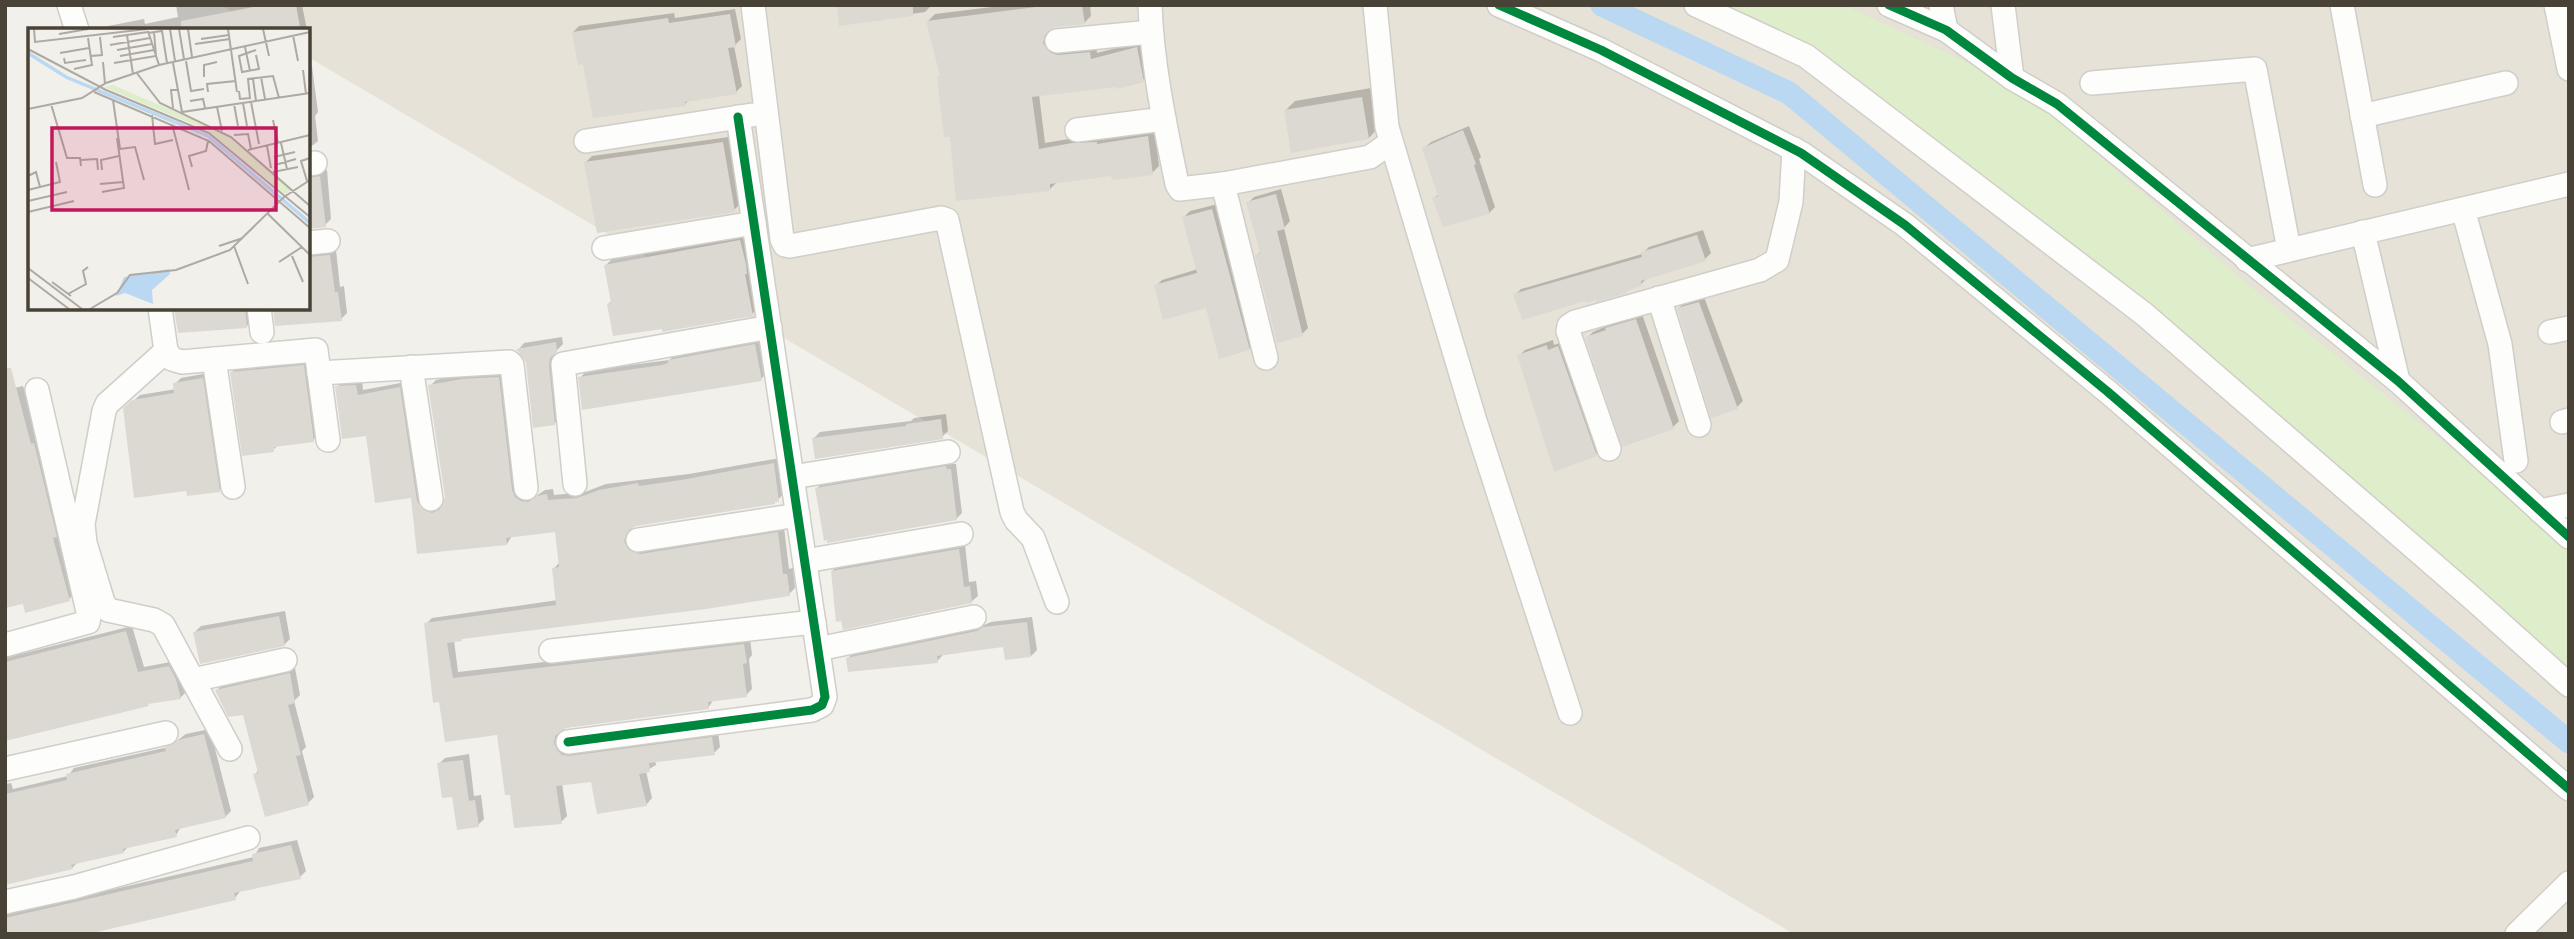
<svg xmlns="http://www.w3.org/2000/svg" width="2574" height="939" viewBox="0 0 2574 939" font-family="Manrope,sans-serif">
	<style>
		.residential { fill: #e6e2d8 }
		.green { fill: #deedca }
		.shadow { fill: #0003; fill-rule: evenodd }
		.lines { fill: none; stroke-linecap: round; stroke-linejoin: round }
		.canal { stroke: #bad8f1; stroke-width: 23 }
		.building { fill: #dcd9d3 }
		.minor-casing { stroke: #d0cec8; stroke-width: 26 }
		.minor { stroke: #fdfdfc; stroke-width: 23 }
		.cycleway-casing { stroke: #fff; stroke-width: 13 }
		.cycleway { stroke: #00873e; stroke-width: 9 }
		.inset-river { fill: none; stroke: #bad8f1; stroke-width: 3.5 }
		.inset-road { fill: none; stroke: #aeaaa3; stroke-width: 2 }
		.view { fill: #c2185b; fill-opacity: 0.15; stroke: #c2185b; stroke-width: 3.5 }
		.inset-edge { fill: none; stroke: #494236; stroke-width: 3.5 }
	</style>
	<rect width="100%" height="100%" fill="#f2f0eb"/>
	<polygon class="residential" points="221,5 2569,5 2569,934 1794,934 308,57 308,30 262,30"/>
	<polygon class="green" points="1727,5 1843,5 2018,86 2257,292 2538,519 2569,547 2569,675 1973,176 1775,27"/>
	<g class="shadow">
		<polygon points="176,5 302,5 307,30 104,30 108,26 144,19 145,24 178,17"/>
		<polygon points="838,5 931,5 931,6 925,12 841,24"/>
		<polygon points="1008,5 1090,5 1091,16 1084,23 1050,27 1049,34 1096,46 1097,53 1144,41 1150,73 1143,80 1039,94 1045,143 1080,137 1104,135 1104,138 1155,130 1159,166 1152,173 1113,174 1058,181 1050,189 951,135 938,78 941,74 928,21 935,14"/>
		<polygon points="735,9 741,39 734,46 742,86 736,92 690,99 685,104 584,62 573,32 579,26 674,13 675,18"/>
		<polygon points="308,36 318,112 315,116 318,141 308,149"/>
		<polygon points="1371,88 1378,128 1369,138 1285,111 1295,101"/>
		<polygon points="1469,126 1481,157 1479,159 1495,207 1489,213 1434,198 1439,194 1424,148 1431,142"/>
		<polygon points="729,137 740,204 734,210 586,162 592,156"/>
		<polygon points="308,170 327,170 331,219 325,225 308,228"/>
		<polygon points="1281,189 1290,221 1284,228 1308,328 1302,334 1257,255 1261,251 1248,203 1254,197"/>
		<polygon points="1218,204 1254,344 1248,350 1207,306 1156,286 1162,280 1198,269 1184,217 1190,211"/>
		<polygon points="1703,230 1711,253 1705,259 1647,278 1641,284 1626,291 1515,295 1521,289 1642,254 1649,247"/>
		<polygon points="746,234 758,308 752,314 663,327 608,304 613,300 606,265 612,259"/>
		<polygon points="308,250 336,250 340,287 344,286 347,313 341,319 274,308 308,308"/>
		<polygon points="1704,297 1743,401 1737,407 1679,308 1685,302"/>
		<polygon points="175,308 252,308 253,320 247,326"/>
		<polygon points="1642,314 1679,421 1673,427 1587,338 1593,332 1613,323"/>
		<polygon points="562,337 563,344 556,351 554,358 560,418 554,424 528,363 519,349 524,343"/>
		<polygon points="761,339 767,373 761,379 580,378 586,371 669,360 676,354"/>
		<polygon points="1553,340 1554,345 1565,341 1602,448 1596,454 1519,356 1525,350"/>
		<polygon points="309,360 319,434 313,440 279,444 273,450 232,372 238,366"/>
		<path d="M505 371 528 495 536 496 545 490 553 489 554 495 585 492 606 484 689 474 780 458 784 494 774 503 633 526 629 534 784 527 789 569 793 568 795 588 789 594 464 637 454 640 458 672 750 638 752 655 749 659 752 689 746 695 714 699 708 708 563 728 559 736 718 732 720 747 714 753 655 760 656 765 646 771 652 798 646 805 592 780 562 784 567 816 561 822 511 793 498 733 446 740 426 624 432 618 558 600 554 568 560 562 557 530 512 536 507 544 419 552 413 496 367 434 337 387 343 381 362 379 363 390 406 382 427 502 440 508 443 506 447 497 430 386 436 380 469 373ZM419 500 426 515 419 508Z"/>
		<polygon points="208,373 225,484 219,490 187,489 125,409 140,395 176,389 175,384 181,378"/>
		<polygon points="23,386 48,470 75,593 69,599 5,390"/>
		<polygon points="946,414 948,431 942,437 814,438 820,432 911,421 914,418"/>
		<polygon points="952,461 952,464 956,464 962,513 956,519 817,488 823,482"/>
		<polygon points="965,544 969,582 976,581 978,596 971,602 843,619 832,571 839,565"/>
		<polygon points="285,611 290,639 284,645 195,632 201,626"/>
		<polygon points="1032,617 1037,650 1031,656 1005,645 943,655 937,661 848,658 854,652 984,625 991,622"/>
		<polygon points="132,626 144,667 176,661 186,692 180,698 151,702 5,740 5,658"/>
		<polygon points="295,668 300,695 294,701 306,747 302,751 314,797 308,803 255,774 259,770 244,713 217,690 223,684"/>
		<polygon points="210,729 231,811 225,817 181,827 176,835 129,846 123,852 78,862 72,868 5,882 5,784 11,783 13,789 68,776 74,768 168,747 186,734"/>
		<polygon points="469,754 474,796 481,795 484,819 478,825 453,795 439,764 445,758"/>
		<polygon points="297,840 306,871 300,877 241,890 235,898 5,934 5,914 254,857 259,848"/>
	</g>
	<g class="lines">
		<polyline class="canal" points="1602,5 1789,93 2569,742"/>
	</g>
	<g class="building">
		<polygon points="264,5 296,5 300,27 287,30 181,30 181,21"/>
		<polygon points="837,5 913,5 913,16 839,26"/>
		<polygon points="1036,5 1082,5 1085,24 1055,27 1045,35 1043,43 1051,53 1058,55 1090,52 1091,59 1137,47 1144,82 1117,89 1116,87 1032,97 1039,149 1072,143 1097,142 1097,144 1148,136 1153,175 1112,180 1111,176 1050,184 1050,191 956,201 950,137 944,137 937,77 940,76 926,21 1036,7"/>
		<polygon points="730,14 736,47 728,48 737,94 685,102 686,106 593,118 583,64 578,65 572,32 668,18 669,23"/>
		<polygon points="1362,97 1369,139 1291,153 1284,110"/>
		<polygon points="1463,130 1476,164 1474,165 1490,214 1443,227 1432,198 1438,196 1422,148"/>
		<polygon points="723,142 735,212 597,233 584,162"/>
		<polygon points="320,176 326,227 308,229 308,178"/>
		<polygon points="1276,194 1285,229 1277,231 1303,336 1277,343 1255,255 1260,253 1246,202"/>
		<polygon points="1212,209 1250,350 1219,359 1206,308 1163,320 1154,285 1197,273 1182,217"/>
		<polygon points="1697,235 1706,261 1641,281 1642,286 1626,291 1627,293 1596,302 1596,300 1586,303 1585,301 1522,320 1513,294 1642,257 1641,252"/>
		<polygon points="740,240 746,264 747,274 745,274 753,316 662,332 662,329 613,336 607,304 611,303 604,265"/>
		<polygon points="330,255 335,292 338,292 342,321 275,326 273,308 308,308 308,257"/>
		<polygon points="1699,302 1738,409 1711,418 1677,308"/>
		<polygon points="174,308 245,308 247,328 178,333"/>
		<polygon points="1636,319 1674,429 1622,447 1585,337 1606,330 1605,328"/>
		<polygon points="556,342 557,352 550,358 549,365 555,425 533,428 526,363 516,349"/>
		<polygon points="755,344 762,381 582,410 578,377 662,365 668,363 668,360"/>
		<polygon points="1547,345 1548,350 1558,346 1597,456 1554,472 1517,355"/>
		<polygon points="304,365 314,442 274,447 274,452 242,456 230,372"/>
		<polygon points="5,368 11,368 31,444 34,443 57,537 53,538 70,601 25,613 23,604 5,608"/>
		<polygon points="499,377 512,490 515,497 521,501 528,502 537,496 547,494 548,500 577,498 599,490 638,483 639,486 681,480 774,463 779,502 775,502 775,504 636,526 629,530 624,541 628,549 640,554 778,532 783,574 787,574 790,596 706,609 462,639 462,641 447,643 453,678 744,644 747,663 743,664 747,697 708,702 709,709 566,728 555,736 554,743 557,750 562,755 569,756 712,737 715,755 649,763 650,772 639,774 647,806 597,814 591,782 556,786 562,824 514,828 510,795 505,795 497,735 445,742 439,702 433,703 424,623 556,605 552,568 559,567 555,532 506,538 507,545 417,554 411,498 375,503 366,436 342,439 335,386 356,385 358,395 400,387 417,501 421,508 432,513 440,509 445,497 428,385 462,379"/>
		<polygon points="203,378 220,492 187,496 186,491 134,498 123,408 132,400 174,393 173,383"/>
		<polygon points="941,419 943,439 815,459 812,438 906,426 906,424"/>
		<polygon points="946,466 947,469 951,469 957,520 827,543 827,540 824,541 815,488"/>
		<polygon points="959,549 964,587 970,586 972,603 843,630 841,621 836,622 831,571"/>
		<polygon points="279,616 285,646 200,664 193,632"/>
		<polygon points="1027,622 1031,657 1005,660 1003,647 937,656 938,663 848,672 846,658 977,631 983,627"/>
		<polygon points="126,631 138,672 169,666 176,679 181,699 148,704 149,706 5,741 5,662"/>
		<polygon points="290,673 295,703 288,705 301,755 296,756 309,805 265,817 253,774 258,773 243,715 228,717 215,690"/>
		<polygon points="204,734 226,818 175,830 177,837 123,849 124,853 71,865 73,869 5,885 5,794 67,780 66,774 166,751 165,747 178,740"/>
		<polygon points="463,760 469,801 475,800 479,827 457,830 452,797 442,798 437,763"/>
		<polygon points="291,845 301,879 234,893 236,900 88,934 5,934 5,918 253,861 252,854"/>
	</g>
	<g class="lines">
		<defs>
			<g id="minor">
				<polyline points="69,5 77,30"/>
				<polyline points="753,5 782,239 785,245 790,246 941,218 947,220 1012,512 1016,520 1033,538 1057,602"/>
				<path d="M1150 5C1152 65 1165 125 1177 184L1180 189 1223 184 1370 157 1391 142"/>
				<polyline points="1375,5 1387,127 1475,421 1570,713"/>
				<polyline points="1499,5 1601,50 1801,153 1905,225 2108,392 2569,789"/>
				<polyline points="1696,5 1806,56 2144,314 2471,597 2569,685"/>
				<polyline points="1889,5 1946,30 2012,78 2057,104 2398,381 2569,537"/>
				<polyline points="1941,5 1946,30"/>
				<polyline points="2003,5 2012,78"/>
				<polyline points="2342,5 2375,185"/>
				<polyline points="2556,5 2569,69"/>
				<polyline points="1057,41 1151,32"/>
				<polyline points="2092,83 2255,69 2289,250"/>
				<polyline points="2362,116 2506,83"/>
				<polyline points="1077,130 1164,119"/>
				<polyline points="586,141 752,115"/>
				<polyline points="308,164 315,163"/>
				<polyline points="1223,184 1266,358"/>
				<polyline points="2463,209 2500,344 2516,461"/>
				<polyline points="2363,232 2398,381"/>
				<polyline points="308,243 328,241"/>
				<polyline points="604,248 754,223"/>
				<polyline points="2247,260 2569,184"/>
				<polyline points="1659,298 1699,425"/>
				<polyline points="160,308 166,351 172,359 182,362 316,350 328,440"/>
				<polyline points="259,308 262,332"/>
				<polyline points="2550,332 2569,328"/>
				<polyline points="166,351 107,404 104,411 83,524 85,543 103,602 108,610 154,620 163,625 230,749"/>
				<polyline points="214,359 233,487"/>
				<polyline points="411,367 431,499"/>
				<polyline points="319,373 509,362 512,365 526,488"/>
				<polyline points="2562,422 2569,420"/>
				<polyline points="1609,449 1568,331 1569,326 1575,322 1760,270 1777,260 1791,202 1794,149"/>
				<polyline points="792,477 948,452"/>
				<polyline points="575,484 563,364 770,327"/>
				<polyline points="2540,511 2569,505"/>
				<polyline points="638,540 798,515"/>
				<polyline points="805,561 961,534"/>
				<polyline points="5,645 88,622 89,616 37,390"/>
				<polyline points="818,649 974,617"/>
				<polyline points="551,651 814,622"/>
				<polyline points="193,680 285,660"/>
				<polyline points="568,742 812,710 822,705 825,697 738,117"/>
				<polyline points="5,769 166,733"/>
				<polyline points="5,902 74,887 248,838"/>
				<polyline points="2517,934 2569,883"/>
			</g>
		</defs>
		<use href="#minor" class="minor-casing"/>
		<use href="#minor" class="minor"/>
		<defs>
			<g id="cycleway">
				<polyline points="1499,5 1601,50 1801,153 1905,225 2108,392 2569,789"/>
				<polyline points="1889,5 1946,30 2012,78 2057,104 2398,381 2569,537"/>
				<polyline points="568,742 812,710 822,705 825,697 738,117"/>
			</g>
		</defs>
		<use href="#cycleway" class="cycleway-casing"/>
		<use href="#cycleway" class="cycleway"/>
	</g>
	<g transform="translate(28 28)">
		<rect width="282" height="282" fill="#f2f0eb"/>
		<path d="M85 57 200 107 263 162 257 166 179 102 76 59Z" fill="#deedca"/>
		<path d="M141 241 142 246 124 262 125 276 97 265 88 268 96 249Z" fill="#bad8f1"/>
		<path class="inset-river" d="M0 25 38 49 180 108 282 195"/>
		<path class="inset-road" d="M6 1 7 14 119 1M142 1 147 33M151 1 156 31M160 1 164 29M200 1 209 64M235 1 241 28M120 3 131 37M120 5 134 3 139 35M31 6 60 1M99 7 105 46M265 7 270 33M85 9 120 4M173 11 201 7M167 16 202 11M82 17 122 10M217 19 222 43M0 21 78 62 181 105 282 189M89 22 124 16M32 25 61 20M228 27 231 41 214 44 211 28 228 22M63 28 74 27 72 9M92 28 126 22M36 30 37 35 58 32M158 33 163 63 176 61M75 34 77 56M86 35 128 28 126 4M145 35 154 84 282 65M46 41 64 37 60 10M275 42 278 66M108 44 132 75 203 109 282 178M176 49V37L189 34M233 49 237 71M225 51 228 73M211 63 212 71 222 70 220 51 245 48 251 70M66 64 181 113 282 200M180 64 179 56 208 53M85 72 92 121 107 119 116 152M162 73 175 71 177 80M223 74 231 116M215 75 219 98M23 76 39 130H52L53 138M206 76 210 98M189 79 194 103M145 80 143 62H150M0 81 54 70 78 55 131 37 282 4M124 87 127 116 145 112M245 92 250 115M144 96 161 162M206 107 220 106 223 121M253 115 259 141M239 118 243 140M220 122 282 107M246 129 267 124M52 132 69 131 70 142M247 137 268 131M164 139 161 128 178 123 180 113M74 142 73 132 91 128M245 144 270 139M0 148 8 144 12 159M279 153 273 133 282 130M72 156 95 154M0 162 32 154 28 134M74 164 96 160 89 110M0 173 39 164M0 184 46 173M240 186 282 227M191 218 215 210M206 218 220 256M264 228 275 254M251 234 274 219M0 240 54 281M0 250 41 281M24 254 43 268M40 266 58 256 55 243 60 239M62 281 89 265 102 247 148 242 202 222 256 169 282 152"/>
		<path class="view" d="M24 100H248V182H24Z"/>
		<rect width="282" height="282" class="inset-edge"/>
	</g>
	<rect width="2574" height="939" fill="none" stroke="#494236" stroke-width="14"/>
</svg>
